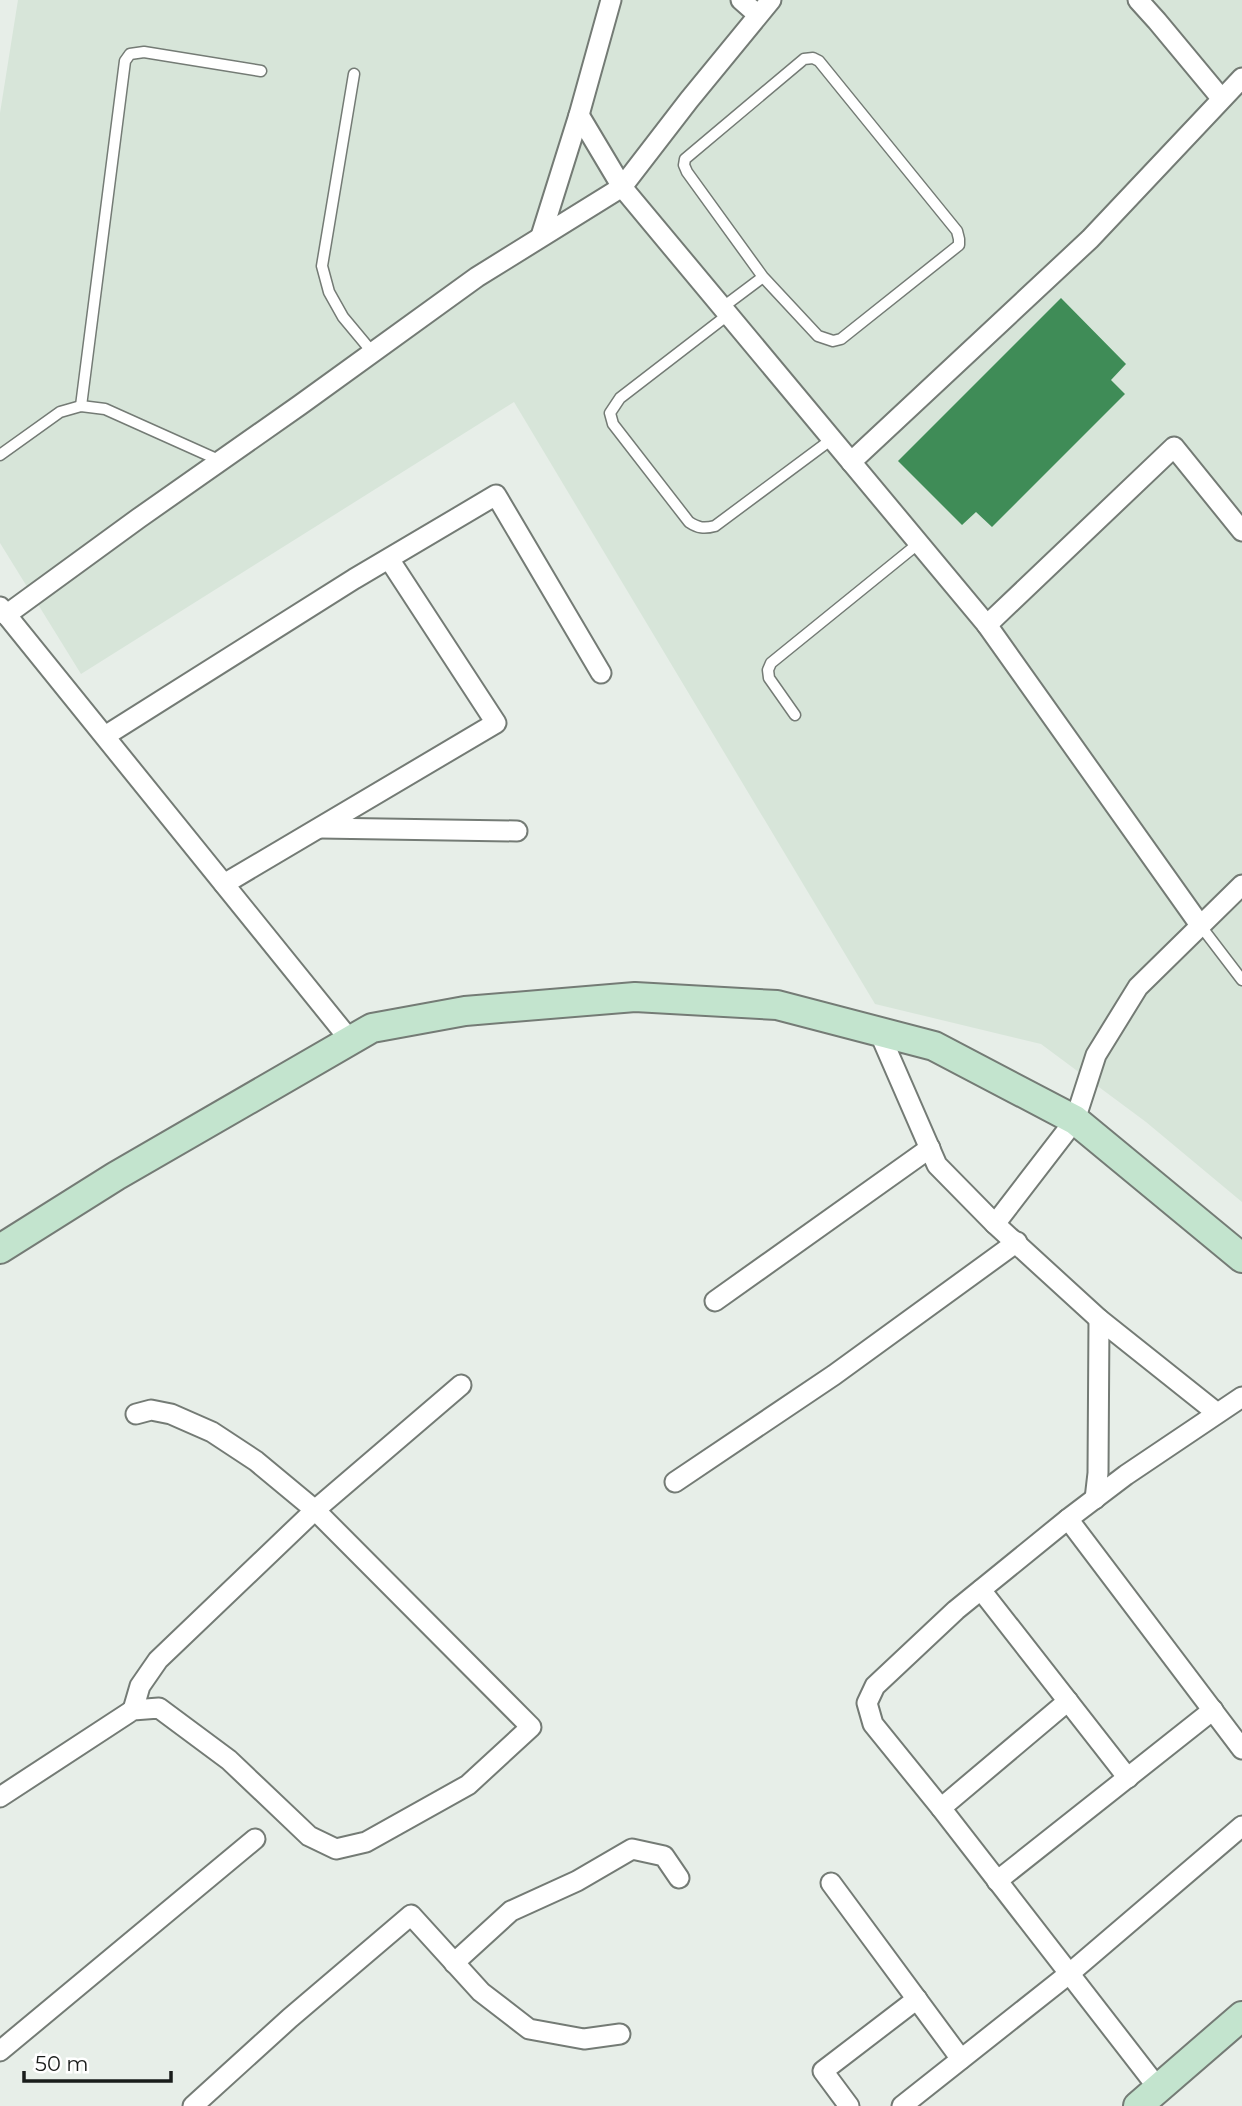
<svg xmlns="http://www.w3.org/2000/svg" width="1242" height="2106" viewBox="0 0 1242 2106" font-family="Montserrat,sans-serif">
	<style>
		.built { fill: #d7e5d9 }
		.building { fill: #3f8c57 }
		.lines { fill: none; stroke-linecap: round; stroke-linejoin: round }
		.lane-casing { stroke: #747b75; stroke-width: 13 }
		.street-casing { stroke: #747b75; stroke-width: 23 }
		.secondary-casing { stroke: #747b75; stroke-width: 32 }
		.lane { stroke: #fff; stroke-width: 10 }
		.street { stroke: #fff; stroke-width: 19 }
		.secondary { stroke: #c3e4ce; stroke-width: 28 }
	</style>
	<rect width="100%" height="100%" fill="#e7eee8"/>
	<polygon class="built" points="18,0 1242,0 1242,1202 1146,1122 1041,1044 875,1004 514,402 81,674 0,543 0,113"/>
	<polygon class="building" points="1061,298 1126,364 1111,380 1125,394 992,527 976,512 962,525 898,461"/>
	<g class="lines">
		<defs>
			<g id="lane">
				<polyline points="354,74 322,266 329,292 343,317 373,353"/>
				<polyline points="723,307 763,277 818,336 833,341 841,339 959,245 959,239 957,231 819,61 813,58 804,59 685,159 684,165 687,172 763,277"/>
				<path d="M729 314 620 398 610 413 613 424 689 522C698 528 704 529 715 526L832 439"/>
				<polyline points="81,406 125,61 130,54 144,52 261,71"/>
				<polyline points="0,455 60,412 81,406 105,409 221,461"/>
				<polyline points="795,715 769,678 768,670 771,663 919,543"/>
				<polyline points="1200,925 1242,980"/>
			</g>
			<g id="street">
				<polyline points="741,0 758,15"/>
				<polyline points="1138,0 1157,21 1221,98"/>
				<polyline points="579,115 622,187 987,625 1200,925"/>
				<polyline points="541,236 579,115 611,0"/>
				<polyline points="851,462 1090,239 1242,78"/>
				<polyline points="0,607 350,1040"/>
				<polyline points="6,615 139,518 300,405 477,277 622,187 689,100 771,0"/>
				<polyline points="987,625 1174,447 1242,531"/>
				<polyline points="105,736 354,579 496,495 601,673"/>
				<polyline points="320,828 517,831"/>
				<polyline points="224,884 496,723 389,559"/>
				<polyline points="879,1032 937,1165 995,1224 1099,1319 1217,1413"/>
				<polyline points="995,1224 1075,1120 1096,1055 1138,987 1242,885"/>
				<polyline points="715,1301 930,1148"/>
				<polyline points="675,1482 834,1375 1017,1242"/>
				<polyline points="1095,1499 1098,1473 1099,1319"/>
				<polyline points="1068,1519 1242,1749"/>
				<polyline points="981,1590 1128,1778"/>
				<polyline points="133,1710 140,1686 158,1660 315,1510 461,1385"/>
				<polyline points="0,1797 133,1710 159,1708 229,1760 309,1836 336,1849 366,1842 468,1785 531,1727 315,1510 256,1461 212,1432 171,1414 151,1410 136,1414"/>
				<polyline points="941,1808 1068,1701"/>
				<polyline points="997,1881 1213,1710"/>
				<polyline points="831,1883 961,2059"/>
				<polyline points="454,1963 511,1911 577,1881 632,1849 664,1856 679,1878"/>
				<polyline points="0,2051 255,1839"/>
				<polyline points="1158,2088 941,1808 873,1724 867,1703 875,1686 956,1610 1068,1519 1126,1475 1242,1397"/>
				<polyline points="193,2106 290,2018 411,1915 481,1992 529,2029 584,2039 620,2034"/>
				<polyline points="849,2106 823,2071 917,1999"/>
				<polyline points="902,2106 1070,1973 1242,1826"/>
			</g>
			<g id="secondary">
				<polyline points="0,1249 116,1176 372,1028 465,1011 635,997 777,1005 934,1046 1075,1120 1242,1258"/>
				<polyline points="1138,2106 1242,2016"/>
			</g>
		</defs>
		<use href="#lane" class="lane-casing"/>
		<use href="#street" class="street-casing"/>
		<use href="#secondary" class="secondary-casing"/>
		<use href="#lane" class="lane"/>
		<use href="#street" class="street"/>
		<use href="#secondary" class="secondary"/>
	</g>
	<path d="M24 2071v10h147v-10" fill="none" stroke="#1a1d1b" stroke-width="3.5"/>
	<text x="35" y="2071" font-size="21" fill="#1a1d1b" stroke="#ffffff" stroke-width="5" paint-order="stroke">50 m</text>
</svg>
